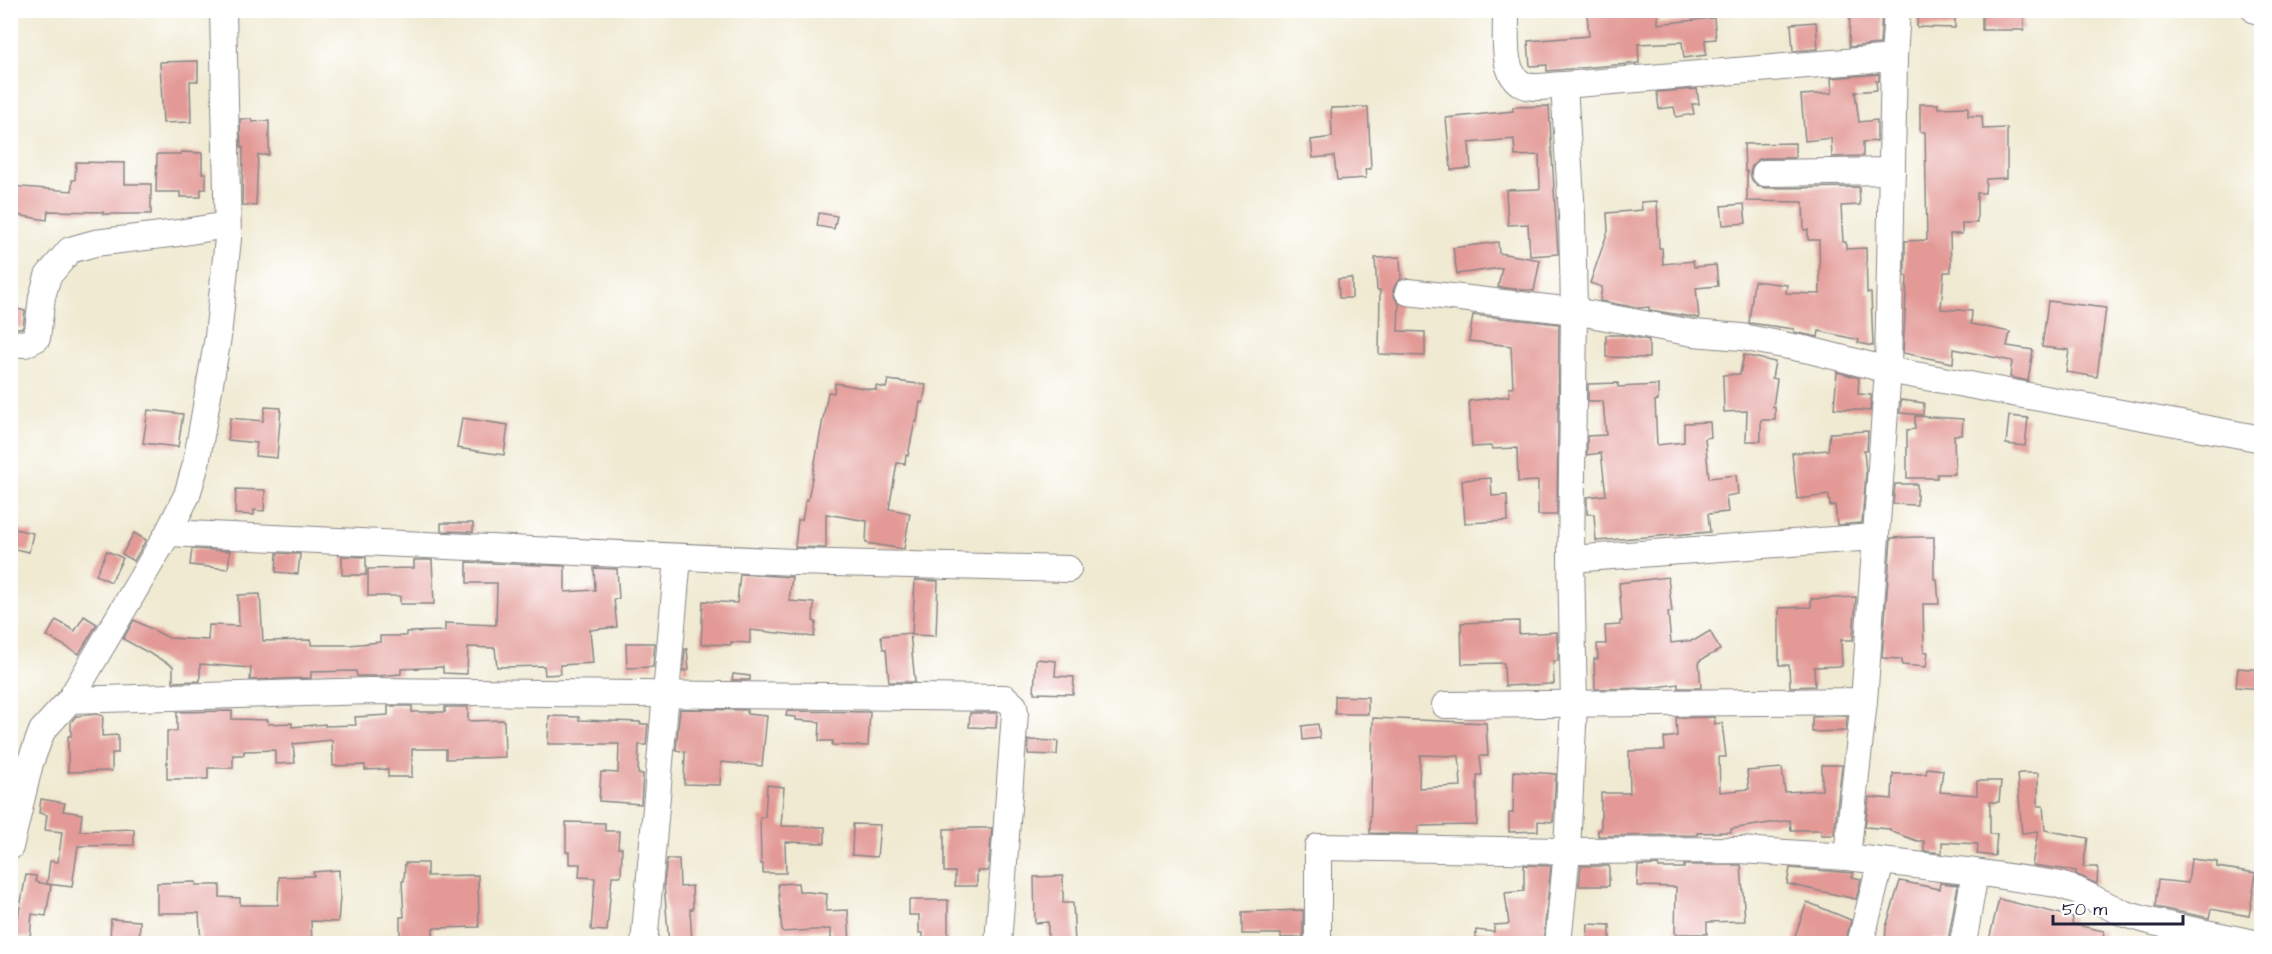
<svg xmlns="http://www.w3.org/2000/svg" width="2272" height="954" viewBox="0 0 2272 954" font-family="'Architects Daughter',sans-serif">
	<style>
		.building { fill: #e39a96; fill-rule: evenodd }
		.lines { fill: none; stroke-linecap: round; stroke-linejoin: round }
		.minor-casing { stroke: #898686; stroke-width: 28 }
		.minor { stroke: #fff; stroke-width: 26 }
	</style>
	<rect width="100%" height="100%" fill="#fff"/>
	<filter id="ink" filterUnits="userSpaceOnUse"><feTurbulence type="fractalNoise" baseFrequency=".0167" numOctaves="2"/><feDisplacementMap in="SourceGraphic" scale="12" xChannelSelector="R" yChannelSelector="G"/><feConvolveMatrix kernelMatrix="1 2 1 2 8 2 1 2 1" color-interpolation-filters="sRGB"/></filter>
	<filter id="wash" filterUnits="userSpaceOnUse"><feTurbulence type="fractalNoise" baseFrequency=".008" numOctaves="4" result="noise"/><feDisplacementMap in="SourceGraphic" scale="24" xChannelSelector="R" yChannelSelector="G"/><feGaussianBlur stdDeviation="1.35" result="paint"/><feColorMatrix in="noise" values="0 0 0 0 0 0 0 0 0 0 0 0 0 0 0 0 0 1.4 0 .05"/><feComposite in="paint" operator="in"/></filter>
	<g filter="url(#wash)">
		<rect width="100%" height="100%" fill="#f0ead2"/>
		<g id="blocks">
			<g class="building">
				<polygon points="1612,10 1658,10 1658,24 1714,18 1716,39 1705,40 1706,55 1684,58 1682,42 1638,44 1639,63 1547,71 1547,65 1530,66 1528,41 1589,36 1587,14 1612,12"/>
				<polygon points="1850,10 1882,11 1880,44 1849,47"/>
				<polygon points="1918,10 1955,11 1955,28 1917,27"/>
				<rect x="1982" y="10" width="42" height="20"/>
				<polygon points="1816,22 1818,49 1793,51 1791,24"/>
				<polygon points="198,61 198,81 190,81 191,122 163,123 160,62"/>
				<polygon points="1879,74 1879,81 1876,81 1877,90 1855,92 1859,122 1877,120 1877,141 1863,142 1863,156 1832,157 1831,138 1805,141 1801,95 1832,93 1831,78"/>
				<polygon points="1697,89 1699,104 1692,104 1694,114 1676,117 1674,107 1659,109 1657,92"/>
				<polygon points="1920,104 1938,104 1938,108 1968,107 1968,116 1982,116 1983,129 2007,128 2007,178 1986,179 1985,193 1977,193 1977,223 1962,223 1962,234 1950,234 1951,272 1944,272 1941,309 1972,311 1971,324 2010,332 2007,346 2033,350 2028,381 2010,377 2012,361 1954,349 1953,363 1903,353 1907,276 1905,276 1905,241 1927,240 1925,132 1920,132"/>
				<polygon points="1549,106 1558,254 1530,256 1528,224 1508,225 1506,190 1540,189 1539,155 1515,156 1514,139 1469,143 1471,168 1451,170 1446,118 1513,111 1513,107"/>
				<polygon points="1368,107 1371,169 1365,169 1366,178 1337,180 1334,156 1313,158 1311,140 1332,137 1331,108"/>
				<polygon points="240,119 251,119 252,122 269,121 269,155 258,155 256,206 242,205 243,147 241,147"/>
				<polygon points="1795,143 1795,158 1765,158 1757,160 1752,166 1750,173 1752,180 1757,186 1765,188 1859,187 1860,205 1841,206 1843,242 1846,242 1846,249 1866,248 1867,293 1871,293 1873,346 1858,343 1859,340 1819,331 1818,337 1794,332 1794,329 1749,323 1754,281 1787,285 1786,293 1820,294 1819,240 1808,240 1808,230 1804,230 1803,202 1747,201 1747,171 1745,171 1744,144"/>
				<polygon points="181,152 202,153 202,173 206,173 206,189 201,189 201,197 180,197 180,192 156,192 157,154 181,154"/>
				<polygon points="76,162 125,163 125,184 151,184 151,214 103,214 103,212 48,211 47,220 10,214 10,186 72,191 72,180 75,180"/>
				<polygon points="1657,201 1659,248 1662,248 1663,264 1693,261 1694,267 1716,265 1718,286 1696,288 1699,318 1649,310 1649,307 1638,308 1600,301 1602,287 1590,283 1608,231 1607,213 1642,210 1641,202"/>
				<polygon points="1744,204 1746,223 1723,225 1721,206"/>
				<polygon points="819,213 837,216 834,229 817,226"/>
				<polygon points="1498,242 1499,253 1540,260 1534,291 1498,287 1502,268 1457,274 1453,248"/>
				<polygon points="1400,257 1401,279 1396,284 1393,291 1395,298 1399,304 1398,331 1425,332 1425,356 1379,354 1380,290 1377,290 1375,258"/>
				<polygon points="1352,278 1352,298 1339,298 1338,279"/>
				<polygon points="2048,301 2106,308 2097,377 2066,372 2069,350 2042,347"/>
				<polygon points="10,307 25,311 23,328 10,328"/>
				<polygon points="1473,315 1559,324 1557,515 1538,515 1538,481 1518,482 1517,448 1493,449 1492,446 1472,447 1469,401 1509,396 1509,388 1513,387 1511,346 1469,341"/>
				<polygon points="1606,335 1623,335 1649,340 1649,358 1606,357"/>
				<polygon points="1744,355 1775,362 1772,378 1777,379 1773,407 1775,407 1775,420 1761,420 1761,441 1746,441 1747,411 1724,412 1723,375 1740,374"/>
				<polygon points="1837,372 1859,378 1858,394 1871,395 1870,411 1834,408"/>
				<polygon points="888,380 926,385 923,403 920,402 917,422 915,421 908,456 906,455 905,464 897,463 889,509 910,513 904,549 866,543 867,521 826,514 826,548 795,547 798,520 802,520 806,499 808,500 828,392 834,393 835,383 876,390 876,386 886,388"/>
				<polygon points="1618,383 1618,387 1658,385 1658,400 1655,401 1657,445 1684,442 1684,423 1710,422 1711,437 1705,438 1709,478 1736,475 1738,494 1726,496 1728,512 1708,514 1710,532 1596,541 1594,514 1587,514 1587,497 1606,495 1601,453 1587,455 1587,436 1606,435 1603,401 1588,401 1588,384"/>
				<polygon points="1901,400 1924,403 1923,415 1900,413"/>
				<polygon points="265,407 281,408 277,458 255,456 257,443 228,440 230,418 263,421"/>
				<polygon points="148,410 183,414 178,447 143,443"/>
				<polygon points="1915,416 1963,419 1962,435 1954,435 1955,474 1937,474 1937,478 1907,478 1907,430 1915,429"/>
				<polygon points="2009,416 2028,418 2025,446 2006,444"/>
				<polygon points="462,418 508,425 504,455 457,448"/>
				<polygon points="1868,431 1867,450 1864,450 1866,473 1862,523 1837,525 1835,505 1830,506 1829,495 1797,499 1792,453 1828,450 1830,433"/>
				<polygon points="1491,478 1492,496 1507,495 1508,521 1465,523 1462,480"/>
				<polygon points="1895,484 1917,484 1917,505 1893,504"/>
				<polygon points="236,489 265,490 264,511 254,510 254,515 235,514"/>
				<polygon points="441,523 473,523 473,532 441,531"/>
				<polygon points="10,528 33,533 29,552 10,548"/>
				<polygon points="134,533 146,540 134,561 122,554"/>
				<polygon points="1917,537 1934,537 1934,579 1937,579 1939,604 1923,604 1924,652 1928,652 1926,667 1902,665 1902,659 1882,658 1891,538"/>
				<polygon points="192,549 230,551 228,569 190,565"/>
				<polygon points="107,551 123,558 111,582 96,575"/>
				<polygon points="277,553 300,554 298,574 276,572"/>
				<polygon points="342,556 366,557 366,575 342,575"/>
				<polygon points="414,560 432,560 434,604 400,604 400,596 368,596 368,569 414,568"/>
				<polygon points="467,562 565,566 565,592 595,590 594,568 617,569 619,599 614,599 617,627 590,630 593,663 560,665 561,674 545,675 544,666 497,667 495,648 468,647 467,674 443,673 443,667 401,669 401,674 378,676 357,676 356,671 311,672 311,678 250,680 251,668 200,664 200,681 173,682 173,666 123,639 134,620 169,638 208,640 209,625 239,626 238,595 260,594 263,641 311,640 311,645 349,645 380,642 380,636 406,636 406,632 445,631 445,623 496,625 497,583 467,583"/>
				<polygon points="740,574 792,577 789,601 814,603 813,621 816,622 814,637 750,630 750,643 731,642 731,645 701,644 703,601 737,603"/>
				<polygon points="1668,577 1672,612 1668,612 1671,643 1695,640 1710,631 1720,650 1699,661 1701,688 1678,688 1678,684 1650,688 1595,689 1594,659 1598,659 1597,644 1606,644 1605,626 1620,625 1620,621 1622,621 1619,583"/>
				<polygon points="915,580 938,581 936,636 912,635"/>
				<polygon points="1856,597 1853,640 1841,640 1842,666 1814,667 1815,686 1790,687 1789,665 1779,665 1779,608 1811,607 1811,599"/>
				<polygon points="84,616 97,624 79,654 47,636 56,620 75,631"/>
				<polygon points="1519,621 1519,634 1557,632 1558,661 1553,661 1554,684 1505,686 1504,663 1462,664 1461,623"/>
				<polygon points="910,633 915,682 889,682 886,649 883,649 881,636"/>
				<polygon points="626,643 655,643 653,667 627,668"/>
				<polygon points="685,649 687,649 689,670 683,671"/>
				<polygon points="1036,659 1056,661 1055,676 1074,677 1073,694 1034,693"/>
				<polygon points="2238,668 2262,670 2262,689 2236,687"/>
				<polygon points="733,674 750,676 750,680 732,680"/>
				<polygon points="1335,696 1368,697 1368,714 1335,714"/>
				<polygon points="388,706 412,706 412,712 445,712 445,707 468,707 468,721 504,720 505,757 446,759 446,749 412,749 412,777 388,777 388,769 365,770 365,765 333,766 332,740 293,744 295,763 275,764 275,750 244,751 244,755 233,755 233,768 208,768 208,779 167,779 167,731 177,731 177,712 232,711 232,719 268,720 268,724 292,723 292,727 325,724 325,726 356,725 355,717 388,715"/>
				<polygon points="680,709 747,710 747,714 767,716 762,766 721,762 720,785 684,784 685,752 676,750"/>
				<polygon points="787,711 870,712 868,746 832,745 833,741 819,741 820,722 796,720 796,717 786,716"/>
				<polygon points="970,713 997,713 996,728 969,727"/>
				<polygon points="97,714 103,716 102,736 118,735 118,753 112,753 112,771 68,772 68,736 71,736 71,722 76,716"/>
				<polygon points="549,716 579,717 579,720 640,722 640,724 648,724 646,745 639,745 638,774 643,774 641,804 599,801 601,772 618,773 619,744 548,744"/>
				<polygon points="1847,716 1846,731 1812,732 1812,717"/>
				<polygon points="1714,717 1715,724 1722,723 1726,757 1719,757 1720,792 1749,789 1747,771 1782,768 1785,792 1822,790 1822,765 1842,765 1834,835 1821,835 1821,830 1791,830 1790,820 1731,829 1731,832 1697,833 1697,835 1598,836 1598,830 1601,830 1601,793 1630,793 1629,751 1665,750 1664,738 1677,736 1676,718"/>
				<path d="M1373 718 1486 723 1488 756H1480L1482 775H1477V825L1418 826V834L1370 833ZM1420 755 1459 756 1461 786 1419 788Z"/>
				<polygon points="1318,724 1320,738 1303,740 1302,726"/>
				<polygon points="1028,740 1058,741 1057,755 1028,754"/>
				<polygon points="1927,768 1943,770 1940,792 1977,795 1977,781 2001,781 1999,802 1990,802 1990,834 1997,834 1995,856 1977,854 1978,844 1942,842 1942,853 1924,851 1924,841 1917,841 1890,831 1890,829 1865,827 1869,797 1892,799 1893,774 1926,774"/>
				<polygon points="1514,771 1556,774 1553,822 1538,821 1538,831 1509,832 1509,813 1513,813"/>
				<polygon points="2020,773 2038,773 2038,806 2043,806 2045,830 2088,838 2083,867 2098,867 2097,884 2076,874 2076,871 2032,865 2038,831 2022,833 2017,774"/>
				<polygon points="767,785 784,787 781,826 825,827 825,843 785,842 786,873 763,873 763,864 761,864 760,817 765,817"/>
				<polygon points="41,799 65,803 63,811 82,814 80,831 134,829 134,845 78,846 72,887 47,884 50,861 58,862 62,832 45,830 47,815 39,813"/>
				<polygon points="566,822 605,823 605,831 619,831 618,848 622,848 621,876 612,876 607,931 591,930 595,878 579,877 580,864 569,864 569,852 566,852"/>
				<polygon points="853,824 880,825 877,857 852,855"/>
				<polygon points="976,828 992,828 988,871 977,871 977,886 955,886 955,872 944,872 944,829"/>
				<polygon points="667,859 679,859 680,887 692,886 693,909 690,909 692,944 669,944 664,884"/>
				<polygon points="2191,859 2217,862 2217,867 2256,873 2249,916 2211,909 2209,918 2155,907 2158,880 2188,883"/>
				<polygon points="405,863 427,863 427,876 478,875 479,927 433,928 433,941 400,941 400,917 404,917 402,881 404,881"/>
				<polygon points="1524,865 1551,866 1543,944 1475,944 1476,930 1494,932 1494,925 1509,924 1505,893 1524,891"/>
				<polygon points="1658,865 1659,868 1684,868 1684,865 1741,865 1745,921 1707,922 1707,934 1675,934 1676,887 1637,886 1638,866"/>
				<polygon points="1581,866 1609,866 1609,886 1579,886"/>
				<polygon points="1790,868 1854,873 1852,877 1861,879 1856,899 1787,884"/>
				<polygon points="339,870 340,897 338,922 311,921 312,942 201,944 199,913 157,913 157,883 196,882 196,885 220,885 220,897 240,898 240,905 278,905 279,877 314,876 313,872"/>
				<polygon points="26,875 36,876 36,882 51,885 46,916 32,914 30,938 10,936 10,917 18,918"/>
				<polygon points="1063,876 1063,903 1073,903 1075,944 1048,944 1048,922 1035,923 1034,877"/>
				<polygon points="1900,881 1939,889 1940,883 1958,885 1948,941 1932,938 1931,944 1885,944 1886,927"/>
				<polygon points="798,883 799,891 827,894 826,911 848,910 850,944 831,944 831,929 782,932 778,884"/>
				<polygon points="1999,899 2073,917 2072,924 2104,931 2102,944 1988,944"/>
				<polygon points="909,900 948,900 948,944 923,944 923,933 919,933 919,915 909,915"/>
				<polygon points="1807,902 1851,920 1845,944 1792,944"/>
				<polygon points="1303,910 1303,937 1281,938 1281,934 1242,934 1242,912"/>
				<polygon points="111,919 140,921 139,943 110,941"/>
				<polygon points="1588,924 1610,925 1610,944 1587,944"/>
			</g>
		</g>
	</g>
	<g filter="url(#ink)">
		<use href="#blocks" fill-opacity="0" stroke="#898686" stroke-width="1.5"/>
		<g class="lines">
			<defs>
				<g id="minor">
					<path d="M1506 10C1507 33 1499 78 1527 86 1537 89 1553 85 1564 85L1572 215 1574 311 1571 559 1574 705 1567 851 1558 944"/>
					<polyline points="1897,10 1894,58 1888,370 2262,439"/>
					<polyline points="2255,10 2262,12"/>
					<polyline points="1564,85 1894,58"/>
					<polyline points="1765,173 1892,171"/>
					<polyline points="1408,292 1574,311 1693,333 1742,337 1809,350 1888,370 1864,701 1847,857"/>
					<polyline points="10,343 25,344 37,338 42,297 48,276 70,250 95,243 178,233 227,225"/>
					<polyline points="168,533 795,562 1068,569"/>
					<polyline points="1571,559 1874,537"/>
					<polyline points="70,700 371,691 1005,698 1014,706 1015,713 998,944"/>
					<polyline points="1445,705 1864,701"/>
					<polyline points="10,847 30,763 42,731 70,700 168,533 187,495 196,464 218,337 228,238 223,10"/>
					<polyline points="644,944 678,557"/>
					<polyline points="1318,944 1318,847 1567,851 1740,850 1847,857 1975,872 2056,884 2076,890 2125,914 2153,922 2259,944"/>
					<polyline points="1860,944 1881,862"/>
					<polyline points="1963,944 1975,872"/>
				</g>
			</defs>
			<use href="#minor" class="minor-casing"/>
			<use href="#minor" class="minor"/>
		</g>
	</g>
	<rect width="2272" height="954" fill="none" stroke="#fff" stroke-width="36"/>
	<path d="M2053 915v9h130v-9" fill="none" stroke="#22223b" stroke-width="3"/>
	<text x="2062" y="915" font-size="18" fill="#22223b" stroke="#ffffff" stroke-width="4.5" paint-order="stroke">50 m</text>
</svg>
